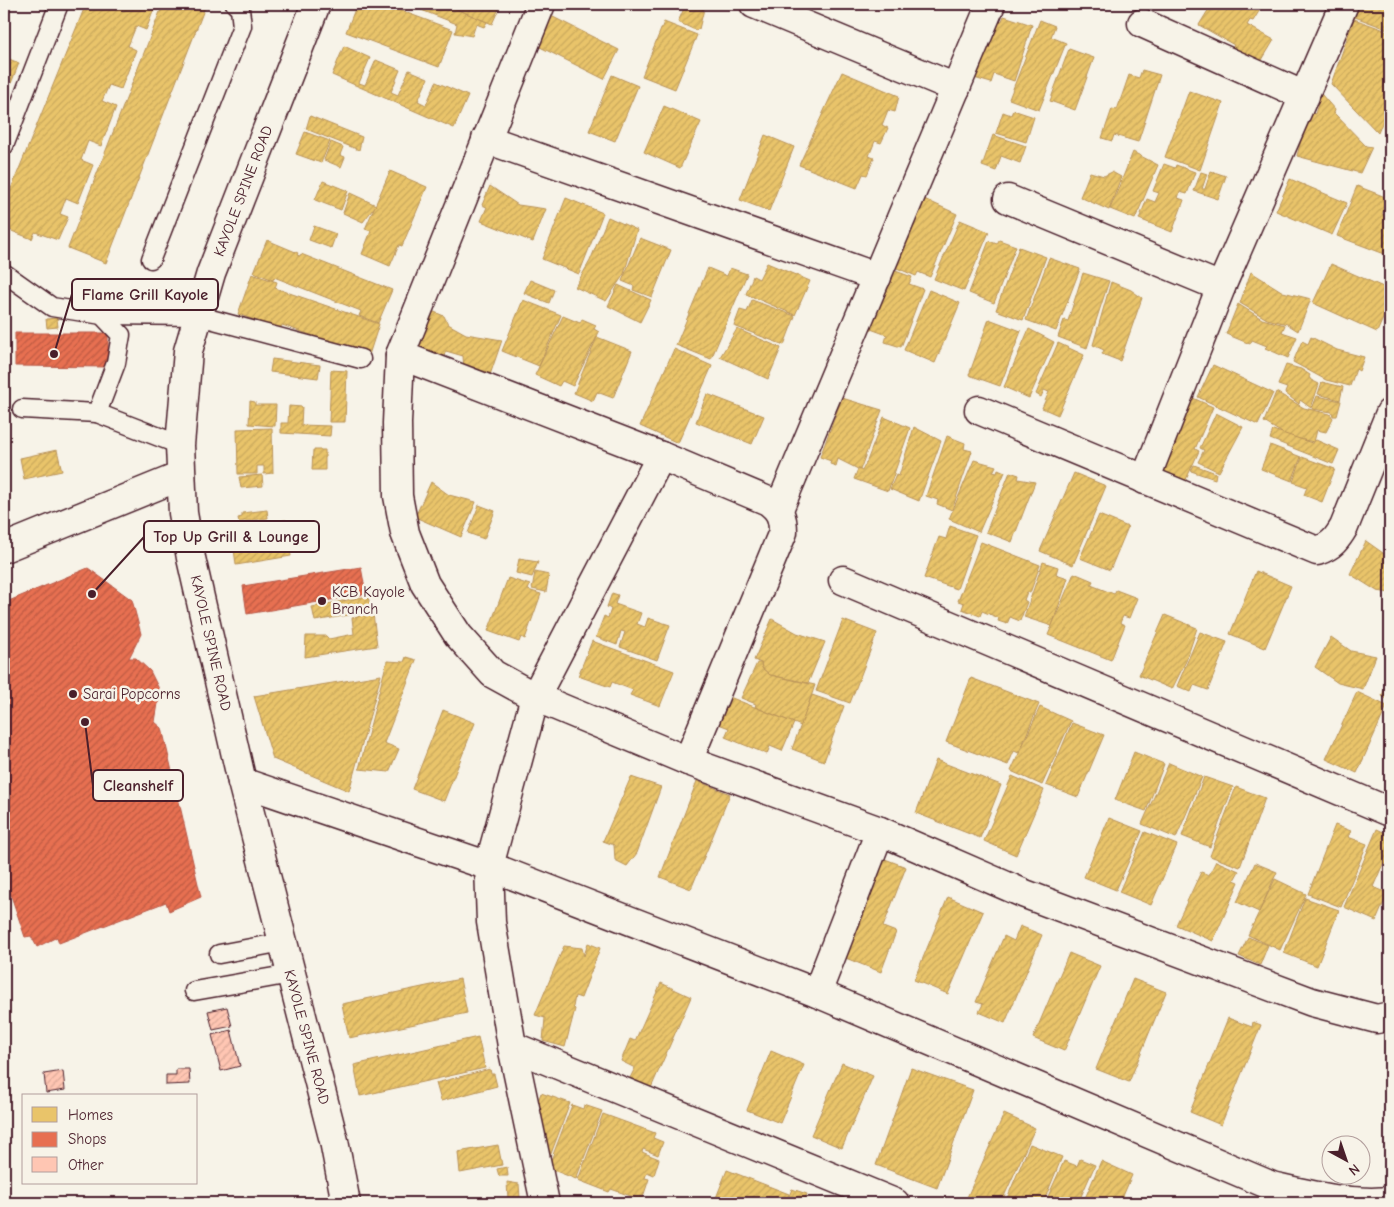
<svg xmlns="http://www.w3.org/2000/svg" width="1394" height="1207" viewBox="0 0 1394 1207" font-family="'Comic Neue',sans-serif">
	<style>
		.homes { fill: url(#homes-hatch); stroke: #b99257 }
		.shops { fill: url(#shops-hatch); stroke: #b85746 }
		.building { fill: url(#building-hatch); stroke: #4a1f2b }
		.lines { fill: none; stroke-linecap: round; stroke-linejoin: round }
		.service-casing { stroke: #4a1f2b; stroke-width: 21 }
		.minor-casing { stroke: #4a1f2b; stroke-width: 31 }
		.secondary-casing { stroke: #4a1f2b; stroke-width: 31 }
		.service { stroke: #f7f3e8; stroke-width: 18 }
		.minor { stroke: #f7f3e8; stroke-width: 28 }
		.secondary { stroke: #f7f3e8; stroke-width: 28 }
		.poi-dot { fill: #4a1f2b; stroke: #f7f3e8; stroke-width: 2 }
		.labels { text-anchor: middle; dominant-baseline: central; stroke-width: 5; stroke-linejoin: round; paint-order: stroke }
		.street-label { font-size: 15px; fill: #4a1f2b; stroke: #f7f3e8 }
		.poi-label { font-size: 15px; fill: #4a1f2b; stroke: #f7f3e8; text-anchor: start }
		.leader { fill: none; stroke: #4a1f2b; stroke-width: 2 }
		.callout-dot { fill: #4a1f2b; stroke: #f7f3e8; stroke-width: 2 }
		.callout { fill: #f7f3e8; stroke: #4a1f2b; stroke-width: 2 }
		.callout-label { font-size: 16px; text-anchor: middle; font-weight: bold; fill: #4a1f2b }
	</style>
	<defs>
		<pattern id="homes-hatch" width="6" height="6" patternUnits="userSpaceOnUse" patternTransform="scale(1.25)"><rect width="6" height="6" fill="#e9c46a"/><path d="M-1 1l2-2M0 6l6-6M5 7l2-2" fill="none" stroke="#c9a85c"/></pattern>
		<pattern id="shops-hatch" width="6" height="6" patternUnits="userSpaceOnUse" patternTransform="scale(1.25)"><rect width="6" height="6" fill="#e76f51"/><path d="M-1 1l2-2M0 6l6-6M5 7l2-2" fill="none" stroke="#bd5b43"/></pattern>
		<pattern id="building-hatch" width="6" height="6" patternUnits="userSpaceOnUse" patternTransform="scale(1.25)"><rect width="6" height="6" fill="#ffc6b3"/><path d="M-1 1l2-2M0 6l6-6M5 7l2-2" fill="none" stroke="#dcaa9a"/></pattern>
	</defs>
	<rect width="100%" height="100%" fill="#f7f3e8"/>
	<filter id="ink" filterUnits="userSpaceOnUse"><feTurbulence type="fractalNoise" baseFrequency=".02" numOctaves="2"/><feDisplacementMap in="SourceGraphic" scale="10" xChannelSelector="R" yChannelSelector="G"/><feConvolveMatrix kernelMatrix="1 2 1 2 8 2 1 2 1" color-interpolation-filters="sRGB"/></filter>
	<g filter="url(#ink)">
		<g class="homes">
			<polygon points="86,4 156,4 146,30 136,26 128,46 136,50 121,89 109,85 102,101 116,107 101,146 88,141 81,160 93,165 78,203 66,198 60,214 68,217 58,240 35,232 32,239 4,228 4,206"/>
			<polygon points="163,4 196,4 205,7 106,263 68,248"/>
			<polygon points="357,4 383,4 453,30 439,67 346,32"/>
			<polygon points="406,4 445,4 487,22 484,27 476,24 472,36 455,33 457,24"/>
			<polygon points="445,4 501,4 492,24"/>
			<polygon points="686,4 704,9 699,29 695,30 678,22"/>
			<polygon points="1212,4 1254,4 1261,8 1253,21 1250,20 1247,25 1274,40 1256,70 1229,54 1234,45 1199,25"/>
			<polygon points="1360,4 1390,4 1390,30 1355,17"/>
			<polygon points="547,14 619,50 604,79 532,43"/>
			<polygon points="1004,16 1032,25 1014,81 994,74 991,83 974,78 994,19 1002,21"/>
			<polygon points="1354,19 1390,32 1390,103 1378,133 1331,84"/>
			<polygon points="1040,20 1055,26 1051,37 1066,43 1039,110 1009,99"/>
			<polygon points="664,22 697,35 675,89 642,76"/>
			<polygon points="344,46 370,58 359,83 365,85 376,60 400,70 391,92 398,95 409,70 428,78 418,101 426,105 436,82 468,96 454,128 332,75"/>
			<polygon points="1069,49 1094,58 1075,110 1050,101"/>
			<polygon points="4,57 19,63 5,99 4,99"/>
			<polygon points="1142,70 1160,75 1138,142 1114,135 1112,141 1102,138 1112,109 1117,110 1129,75 1139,78"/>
			<polygon points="842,72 899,96 895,112 888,110 882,125 888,128 881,143 875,141 869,156 874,158 867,175 863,174 857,188 799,165"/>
			<polygon points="612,75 638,86 615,141 589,131"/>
			<polygon points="1189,91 1223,103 1200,170 1165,157"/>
			<polygon points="1321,94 1335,110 1334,113 1366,146 1372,147 1360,173 1297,156 1308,112 1315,114"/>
			<polygon points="664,106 701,122 680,168 644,152"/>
			<polygon points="1013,110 1034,117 1026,142 996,133 1003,112 1011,115"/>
			<polygon points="310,116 362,137 359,150 306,129"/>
			<polygon points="305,132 330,141 321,163 296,154"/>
			<polygon points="765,135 794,147 769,211 740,200"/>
			<polygon points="993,135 1026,146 1020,163 1001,156 996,171 982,166"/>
			<polygon points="331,142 343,147 340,155 345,157 341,167 324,160"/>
			<polygon points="1133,152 1158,165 1135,219 1110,209"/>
			<polygon points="1164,164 1175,168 1176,165 1195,172 1187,194 1180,192 1178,198 1184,200 1172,232 1139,219 1147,199 1155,202 1159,193 1153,191"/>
			<polygon points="390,171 427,187 402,246 399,245 390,266 362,254 371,231 365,229"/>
			<polygon points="1211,171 1226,176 1218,199 1194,191 1201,172 1207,174 1202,189 1205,189"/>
			<polygon points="1090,172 1104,176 1112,172 1121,177 1109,210 1080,197"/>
			<polygon points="1290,179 1347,203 1332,235 1276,211"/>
			<polygon points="323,181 348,191 341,210 315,200"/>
			<polygon points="490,186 518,205 546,209 533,242 481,221 487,207 482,205"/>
			<polygon points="1357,186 1388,198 1382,214 1390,217 1390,256 1337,236"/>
			<polygon points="350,193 376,205 363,222 343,213"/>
			<polygon points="566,198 603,213 579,274 542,259"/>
			<polygon points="922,198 957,214 930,277 918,272 916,276 892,266"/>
			<polygon points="608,217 637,230 624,274 606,301 575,287 590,261"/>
			<polygon points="960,220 989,232 964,291 934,279"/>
			<polygon points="314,226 336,234 331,248 309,240"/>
			<polygon points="640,238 671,250 652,297 633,290 634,286 622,281"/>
			<polygon points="267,240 298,253 297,255 300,256 301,254 392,290 378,323 359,316 361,311 274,277 273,280 254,272"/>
			<polygon points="999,240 1016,246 994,303 969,293 989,241 997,244"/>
			<polygon points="1019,247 1046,257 1023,320 996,310"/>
			<polygon points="1049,258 1080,269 1056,331 1026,320"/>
			<polygon points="767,263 810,281 795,315 746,294 753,276 759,279"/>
			<polygon points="1331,264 1390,290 1390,303 1377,332 1313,303"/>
			<polygon points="708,268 727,276 730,268 747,274 711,359 676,345"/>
			<polygon points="890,269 912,277 909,284 923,289 901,347 885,342 887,335 868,328"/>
			<polygon points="1251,272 1283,292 1311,299 1298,331 1287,324 1267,319 1240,303"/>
			<polygon points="1083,273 1109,281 1087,348 1058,337 1064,320 1068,321"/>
			<polygon points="252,274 277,282 275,288 379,324 369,355 282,325 280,329 238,314"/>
			<polygon points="530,280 554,290 549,303 524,293"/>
			<polygon points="1111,282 1131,290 1142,298 1120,361 1102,354 1104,350 1093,345"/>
			<polygon points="618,285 651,300 640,322 608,306"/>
			<polygon points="929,290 960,303 935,363 904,350"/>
			<polygon points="523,300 561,315 539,366 502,351"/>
			<polygon points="752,300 795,316 784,345 734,326 740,310 747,312"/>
			<polygon points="1238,304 1262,319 1285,325 1282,332 1297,337 1288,358 1265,348 1267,346 1252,340 1250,344 1226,334"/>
			<polygon points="432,311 444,316 448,324 466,334 502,340 490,375 464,370 463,356 446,351 441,362 414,345"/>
			<polygon points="563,316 580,323 582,319 596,325 594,329 599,332 573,386 562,381 559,386 535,375"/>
			<polygon points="57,318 58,327 47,328 46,319"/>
			<polygon points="989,319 1021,331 1000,386 969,375"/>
			<polygon points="737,329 781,348 768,379 720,357"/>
			<polygon points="1029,329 1054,342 1029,398 1004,387"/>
			<polygon points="597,337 632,351 613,398 597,392 593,401 574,393"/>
			<polygon points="1311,337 1337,350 1364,357 1359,371 1356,369 1350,386 1326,380 1293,362 1302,341 1308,344"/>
			<polygon points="1058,343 1084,355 1058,415 1042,408 1049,392 1044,390 1041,397 1036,394"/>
			<polygon points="674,349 712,366 678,443 640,426"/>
			<polygon points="272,359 320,365 318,378 270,372"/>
			<polygon points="1213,365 1273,393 1258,425 1198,397"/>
			<polygon points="1286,365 1301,369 1310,375 1309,377 1311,380 1319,384 1311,408 1300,400 1299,404 1285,393 1287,388 1278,385"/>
			<polygon points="331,370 347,371 345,422 329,422"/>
			<polygon points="1322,382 1343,387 1340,400 1318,394"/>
			<polygon points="1276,392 1304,408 1330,414 1333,418 1326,432 1317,430 1314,442 1289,437 1264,422"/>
			<polygon points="707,394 764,416 752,444 696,422"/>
			<polygon points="1184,394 1213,407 1195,449 1199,451 1184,484 1151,470"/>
			<polygon points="1317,396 1341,401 1337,416 1333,416 1332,412 1312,409"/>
			<polygon points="842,398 882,410 860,470 838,459 836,466 830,464 831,461 820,457"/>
			<polygon points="250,401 255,402 255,405 276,405 275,426 249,424"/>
			<polygon points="289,406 302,407 301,425 331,426 330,436 281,433 281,423 288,423"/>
			<polygon points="1216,413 1243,427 1219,472 1198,462 1204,450 1200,448"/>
			<polygon points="884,417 910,428 888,491 854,479 858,469 862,471 867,461"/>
			<polygon points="914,427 941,441 919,501 890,489 896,475 899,476"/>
			<polygon points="272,428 273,473 264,474 264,466 257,466 257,474 238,474 237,429"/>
			<polygon points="1273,430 1312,443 1316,440 1339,450 1333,464 1270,439"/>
			<polygon points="947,436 965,443 964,449 972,451 952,510 937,504 938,500 926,496"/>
			<polygon points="1270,445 1301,457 1292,481 1261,469"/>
			<polygon points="57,450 62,471 24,479 20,458"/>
			<polygon points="313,450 325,450 325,470 312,470"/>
			<polygon points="1302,457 1335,469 1322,502 1304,495 1307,487 1293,482"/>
			<polygon points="974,460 996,466 993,472 997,473 998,469 1005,472 979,532 949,519"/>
			<polygon points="1194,465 1216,473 1215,479 1191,471"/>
			<polygon points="1010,472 1019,475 1018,479 1035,482 1012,542 986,532"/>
			<polygon points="1074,473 1106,486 1073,565 1040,551"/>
			<polygon points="262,475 263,486 241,488 239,477"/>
			<polygon points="431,482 449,495 476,502 461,537 415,517"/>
			<polygon points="479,505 495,511 484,539 468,533"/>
			<polygon points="267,510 268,518 239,522 238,518 242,517 242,513"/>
			<polygon points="1099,515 1128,527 1110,570 1080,558"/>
			<polygon points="286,520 287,532 234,538 233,526"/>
			<polygon points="950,526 976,535 957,589 924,578 939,537 946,539"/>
			<polygon points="1366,541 1390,558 1390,593 1377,591 1350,574"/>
			<polygon points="981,542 1040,565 1030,593 1027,592 1024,600 1027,602 1020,621 1010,617 1007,624 998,621 999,618 982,611 980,616 962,609 964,603 958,601"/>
			<polygon points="275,543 276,545 289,543 291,556 236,565 234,549"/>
			<polygon points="519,559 538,562 532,577 516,573"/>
			<polygon points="1043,562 1058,567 1056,574 1068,578 1052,626 1024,617"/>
			<polygon points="1256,571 1291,586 1265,648 1230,634"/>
			<polygon points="535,572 549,575 546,592 532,589"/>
			<polygon points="1074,573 1093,581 1091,585 1114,594 1116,590 1137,598 1129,618 1123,616 1120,623 1125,625 1111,660 1048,635"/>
			<polygon points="508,578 530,585 528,590 541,594 525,639 521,637 519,642 488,631"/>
			<polygon points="612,593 618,595 615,604 641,613 637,624 645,627 648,618 670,625 657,660 620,647 625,632 621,631 617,645 596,637 604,616 608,618 611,609 607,607"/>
			<polygon points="368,596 371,611 315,621 312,607"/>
			<polygon points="373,613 377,646 305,657 306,636 326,636 329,639 354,634 352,618"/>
			<polygon points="1165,615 1197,628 1186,661 1172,689 1139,675"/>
			<polygon points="772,619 797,633 825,642 808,683 770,675 762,668 761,663 754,660"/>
			<polygon points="843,620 877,633 850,703 816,691"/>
			<polygon points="1200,632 1227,642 1208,690 1194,685 1191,692 1177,686"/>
			<polygon points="1331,637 1351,651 1376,656 1363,689 1338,683 1315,667"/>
			<polygon points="592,641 674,671 660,706 630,695 633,690 612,682 610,687 578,676"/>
			<polygon points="406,657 416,660 384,743 399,749 389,772 359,769 387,661 404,662"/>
			<polygon points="757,663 761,663 762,668 770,675 815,685 801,726 755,707 756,704 741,698"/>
			<polygon points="381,675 349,791 273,759 254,696"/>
			<polygon points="1390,676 1390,701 1382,696"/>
			<polygon points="971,678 1039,704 1019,753 1014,751 1008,765 946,742"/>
			<polygon points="1357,692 1387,706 1357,773 1326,759"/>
			<polygon points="722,694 794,723 782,751 770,746 767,754 725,737 729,728 711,721"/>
			<polygon points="812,695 844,706 824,761 792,749"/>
			<polygon points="1040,707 1071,721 1042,785 1011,771"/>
			<polygon points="443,710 475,723 444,801 412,789"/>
			<polygon points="1072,723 1104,735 1078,797 1046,785"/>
			<polygon points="1134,752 1164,764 1146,811 1115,800"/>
			<polygon points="936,760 1001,785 980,838 916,813"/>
			<polygon points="1169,763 1202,777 1176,838 1142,824"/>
			<polygon points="1012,776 1044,790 1016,855 984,841"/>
			<polygon points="631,777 661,787 637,853 627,866 615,860 614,845 603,841"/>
			<polygon points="1204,777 1233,787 1210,847 1182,836"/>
			<polygon points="697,781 730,794 691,889 660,877"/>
			<polygon points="1236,787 1265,798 1240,867 1210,856"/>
			<polygon points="1109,818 1142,831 1116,890 1084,877"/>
			<polygon points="1335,825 1351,831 1348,837 1367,844 1341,907 1308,894"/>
			<polygon points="1377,829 1390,835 1390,867 1383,864 1373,887 1388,893 1376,921 1344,907"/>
			<polygon points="1145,832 1177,845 1151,905 1119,892"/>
			<polygon points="877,856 906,867 883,927 896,932 881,972 838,955"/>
			<polygon points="1216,861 1239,871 1234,880 1239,882 1213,941 1176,925 1201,872 1209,875"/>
			<polygon points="1255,863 1277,872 1259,912 1237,902"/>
			<polygon points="1275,879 1306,894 1280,950 1248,935"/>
			<polygon points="948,897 983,912 948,994 914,980"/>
			<polygon points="1305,898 1339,910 1317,966 1284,953"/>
			<polygon points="1020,926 1042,935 1005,1023 979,1012 983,1004 976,1002 1004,936 1014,941"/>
			<polygon points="1248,937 1268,945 1260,965 1239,956"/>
			<polygon points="588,943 600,948 581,998 575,996 573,1007 575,1009 565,1047 543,1041 545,1018 535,1015 564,946 582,948 584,956"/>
			<polygon points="1069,953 1100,966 1064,1051 1033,1038"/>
			<polygon points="460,979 467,1013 349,1038 342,1004"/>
			<polygon points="1133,979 1166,992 1129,1082 1096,1069"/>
			<polygon points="661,983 691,997 651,1088 630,1078 635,1068 621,1061 630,1039 635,1041"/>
			<polygon points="1228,1018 1252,1027 1253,1022 1261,1025 1221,1125 1190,1112"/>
			<polygon points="478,1037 485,1068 360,1096 354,1065"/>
			<polygon points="771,1051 804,1065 780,1123 747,1110"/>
			<polygon points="842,1063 873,1076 842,1148 811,1135"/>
			<polygon points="911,1068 973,1090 937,1188 876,1165"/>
			<polygon points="490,1069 491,1074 494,1074 497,1086 441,1101 436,1083"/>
			<polygon points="541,1093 570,1103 549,1159 534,1112"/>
			<polygon points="572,1105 583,1109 584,1105 602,1111 576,1179 548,1168"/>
			<polygon points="603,1114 655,1133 653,1138 663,1142 658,1155 643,1149 642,1152 659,1159 654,1175 647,1172 645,1178 649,1179 642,1200 611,1189 609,1192 578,1180"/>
			<polygon points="1004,1114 1035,1128 1001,1203 968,1203 965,1202"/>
			<polygon points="1030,1144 1062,1157 1043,1203 1005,1203"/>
			<polygon points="498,1145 502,1165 460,1173 458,1152"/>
			<polygon points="1080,1159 1095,1165 1078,1203 1045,1203 1064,1161 1077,1166"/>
			<polygon points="1101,1161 1132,1175 1120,1203 1083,1203"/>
			<polygon points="507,1167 508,1176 499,1176 497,1169"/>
			<polygon points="727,1170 789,1194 785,1203 714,1203"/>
			<polygon points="507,1182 519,1184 520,1198 508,1199"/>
			<polygon points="792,1189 807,1194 805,1199 817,1203 786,1203"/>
		</g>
		<g class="shops">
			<polygon points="15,333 108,333 108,367 15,366"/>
			<polygon points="361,567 366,594 247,614 243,586"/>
			<polygon points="88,568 132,600 141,634 129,658 136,658 150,671 160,691 155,722 162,728 201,897 169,911 166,902 59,943 57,937 37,947 31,936 25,937 4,875 4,603"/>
		</g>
		<g class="building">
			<polygon points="227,1007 232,1026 213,1030 208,1011"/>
			<polygon points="231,1030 240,1066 221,1071 212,1035"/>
			<polygon points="176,1069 189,1069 190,1084 166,1085 166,1075 176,1075"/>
			<polygon points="63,1071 65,1090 46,1093 44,1074"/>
		</g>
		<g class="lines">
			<defs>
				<g id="service">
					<polyline points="4,146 59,4"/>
					<polyline points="151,259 242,26 240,9 235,4"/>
					<polyline points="4,273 52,307 102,315 199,316 361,359"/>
					<polyline points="102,315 121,335 116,363 97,413 180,445"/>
					<polyline points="22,409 97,413"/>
					<polyline points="219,954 283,942"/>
					<polyline points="194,991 291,974"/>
				</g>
				<g id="minor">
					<polyline points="541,4 400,355 397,423 398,496 405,533 425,584 458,635 493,674 535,697 688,761 880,831 1025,894 1312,1002 1377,1019 1390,1016"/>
					<polyline points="754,4 956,88"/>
					<polyline points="1142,23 1305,96"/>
					<polyline points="486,139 877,277"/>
					<polyline points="1008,199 1221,287"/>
					<path d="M400 355 661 456 768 501C780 510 783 517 783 532L688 761"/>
					<path d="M979 410 1317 551C1332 546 1337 539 1344 527L1390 413"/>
					<path d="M661 456 535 697 489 866 817 993 1272 1186C1311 1195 1349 1205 1390 1201"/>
					<polyline points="1145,480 1221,287 1344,4"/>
					<polyline points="779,509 991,4"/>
					<polyline points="4,548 181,476"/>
					<polyline points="843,580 1390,812"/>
					<polyline points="242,782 489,866 491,922 512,1046 545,1203"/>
					<polyline points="817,993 880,831"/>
					<polyline points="512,1046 895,1203"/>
				</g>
				<polyline id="secondary" points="316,4 211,273 188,351 180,445 183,513 191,558 242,782 334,1141 346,1203"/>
			</defs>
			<use href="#service" class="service-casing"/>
			<use href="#minor" class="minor-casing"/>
			<use href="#secondary" class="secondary-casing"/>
			<use href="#service" class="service"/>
			<use href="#minor" class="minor"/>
			<use href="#secondary" class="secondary"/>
		</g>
	</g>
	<g class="poi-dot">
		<circle cx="322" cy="601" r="5"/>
		<circle cx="73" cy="694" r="5"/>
	</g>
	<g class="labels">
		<g class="street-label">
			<text transform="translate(243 191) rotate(-69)">KAYOLE SPINE ROAD</text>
			<text transform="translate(211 643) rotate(77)">KAYOLE SPINE ROAD</text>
			<text transform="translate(307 1037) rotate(75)">KAYOLE SPINE ROAD</text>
		</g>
		<g class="poi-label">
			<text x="332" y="592">KCB Kayole<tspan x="332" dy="17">Branch</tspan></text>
			<text x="83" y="694">Sarai Popcorns</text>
		</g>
	</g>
	<path class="leader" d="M54 354L72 294M92 594L144 537M85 722L93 786"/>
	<g class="callout-dot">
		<circle cx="54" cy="354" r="5"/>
		<circle cx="92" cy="594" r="5"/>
		<circle cx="85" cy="722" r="5"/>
	</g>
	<g class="callout">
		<rect x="72" y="279" width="146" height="31" rx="5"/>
		<rect x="144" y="521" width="175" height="31" rx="5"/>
		<rect x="93" y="770" width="90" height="31" rx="5"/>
	</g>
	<g class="callout-label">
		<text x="145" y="300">Flame Grill Kayole</text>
		<text x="231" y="542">Top Up Grill &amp; Lounge</text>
		<text x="138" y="791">Cleanshelf</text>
	</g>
	<rect width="1394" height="1207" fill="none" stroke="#f7f3e8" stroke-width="20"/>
	<rect x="10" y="10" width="1374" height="1187" fill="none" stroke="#4a1f2b" stroke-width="2" filter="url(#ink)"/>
	<rect x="22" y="1094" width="175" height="90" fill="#f7f3e8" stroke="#b29e9c"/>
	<rect x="32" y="1107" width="25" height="15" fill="#e9c46a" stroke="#b29e9c"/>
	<text x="68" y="1120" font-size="15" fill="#4a1f2b">Homes</text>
	<rect x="32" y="1132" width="25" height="15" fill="#e76f51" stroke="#b29e9c"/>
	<text x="68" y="1144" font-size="15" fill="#4a1f2b">Shops</text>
	<rect x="32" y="1157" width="25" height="15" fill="#ffc6b3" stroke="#b29e9c"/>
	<text x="68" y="1170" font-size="15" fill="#4a1f2b">Other</text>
	<g transform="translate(1346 1160) rotate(140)"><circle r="24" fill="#f7f3e8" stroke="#b29e9c"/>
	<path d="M0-4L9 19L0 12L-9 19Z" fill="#4a1f2b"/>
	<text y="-8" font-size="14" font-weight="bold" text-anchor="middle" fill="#4a1f2b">N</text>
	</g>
</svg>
